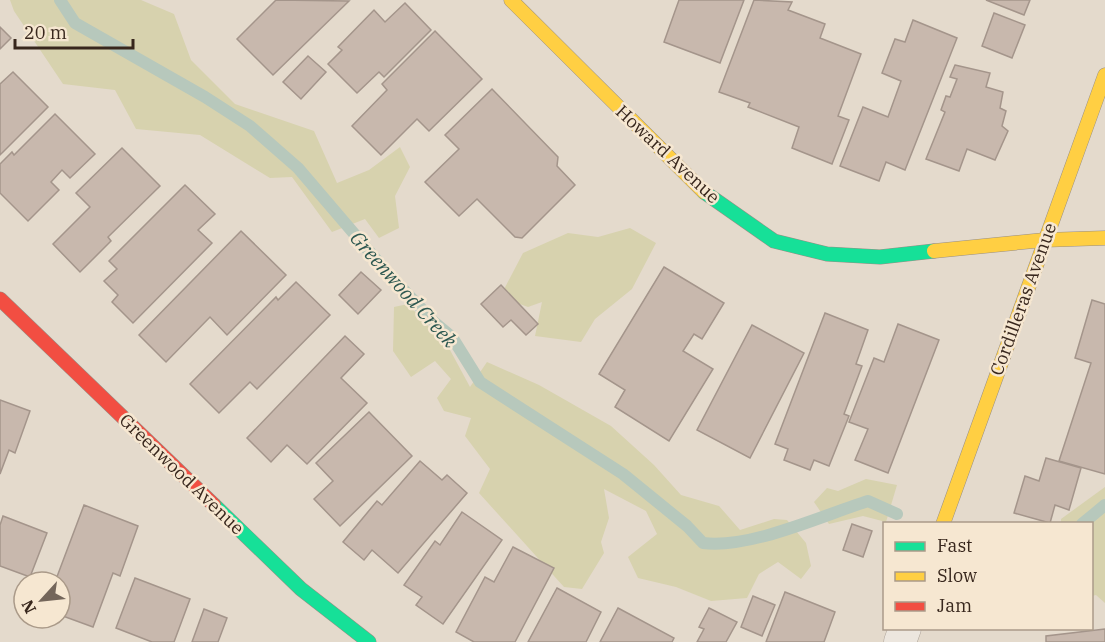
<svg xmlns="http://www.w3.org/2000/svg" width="1105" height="642" viewBox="0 0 1105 642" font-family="'IBM Plex Serif',serif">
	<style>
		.green { fill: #d7d2ae }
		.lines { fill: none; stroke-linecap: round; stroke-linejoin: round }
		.stream { stroke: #b7c8bc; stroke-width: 12 }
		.building { fill: #c8b8ad; stroke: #a4958b; stroke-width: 1.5 }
		.street-casing { stroke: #a99f95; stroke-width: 33 }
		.fast-casing { stroke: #998f85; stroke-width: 15 }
		.slow-casing { stroke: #998f85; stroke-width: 15 }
		.jam-casing { stroke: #998f85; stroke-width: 15 }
		.street { stroke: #ece6de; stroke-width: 32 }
		.fast { stroke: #16e098; stroke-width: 14 }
		.slow { stroke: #ffcf43; stroke-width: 14 }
		.jam { stroke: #f24e42; stroke-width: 14 }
		.labels { text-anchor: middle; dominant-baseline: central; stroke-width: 5; stroke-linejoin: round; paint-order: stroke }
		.street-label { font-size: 18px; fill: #38271d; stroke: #f6e7d1 }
		.water-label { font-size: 20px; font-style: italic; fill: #2c5750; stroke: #f6e7d1 }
	</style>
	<rect width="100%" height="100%" fill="#e4dacc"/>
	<g class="green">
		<polygon points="10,0 141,0 174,14 191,60 235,104 314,131 337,183 369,170 400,147 410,167 395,196 399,228 379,238 365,219 332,232 292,177 270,178 200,135 136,129 115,90 63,84 14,11"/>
		<polygon points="630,228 656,243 632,289 595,319 581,342 535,336 542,302 528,307 500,297 523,253 568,233 598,237"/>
		<polygon points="408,304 450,350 470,387 487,362 539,385 611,426 654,465 681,495 719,506 740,530 774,519 787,520 806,543 811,566 801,579 778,562 759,574 747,598 711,601 676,587 638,578 628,557 657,534 646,511 604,489 609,518 601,542 604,553 582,589 564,587 479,493 490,469 465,436 471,418 444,411 437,398 451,379 435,361 411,377 393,351 394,307"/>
		<polygon points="866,479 897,485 886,522 863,516 829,524 814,502 827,488 838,491"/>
		<polygon points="1105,487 1105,603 1096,595 1092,596 1092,524 1061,523 1061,519"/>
	</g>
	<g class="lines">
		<g class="stream">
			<path d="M60 0 75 23 205 97 250 126 298 168 386 271 434 322 452 337 480 382 623 474 687 526 703 543C750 549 821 516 868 501L897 514"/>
			<polyline points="1082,524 1105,505"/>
		</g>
	</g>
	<g class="building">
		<polygon points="276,0 349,1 273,75 237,39"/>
		<polygon points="679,0 744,0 720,63 664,42"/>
		<polygon points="754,0 792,2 788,10 825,24 820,38 861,54 838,116 849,120 832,164 792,148 799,127 748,107 750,103 719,92"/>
		<polygon points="986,0 1030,0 1024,15"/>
		<polygon points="405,3 431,30 384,77 379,72 357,93 328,64 342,50 338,47 374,10 385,22"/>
		<polygon points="994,13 1025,25 1012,58 982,46"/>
		<polygon points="913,20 957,38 905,170 886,162 879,181 840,166 863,107 888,117 901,81 882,73 895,39 905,42"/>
		<polygon points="0,27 11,38 0,49"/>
		<polygon points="435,31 482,79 429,131 417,119 381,155 352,126 387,90 382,84"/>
		<polygon points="308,56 326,72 301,99 283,82"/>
		<polygon points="955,65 990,73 986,87 1003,92 1000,108 1006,111 1002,126 1008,131 995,160 967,149 959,171 926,159 945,112 941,110 946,96 950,97 957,79 950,77"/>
		<polygon points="13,72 48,107 0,155 0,84"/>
		<polygon points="492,89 558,157 557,166 575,185 522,238 515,237 477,199 459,216 425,182 459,149 445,135"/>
		<polygon points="55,114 95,154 70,178 62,170 51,182 59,190 28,221 0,193 0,164 12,152 14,155"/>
		<polygon points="122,148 160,186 108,237 111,241 80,272 53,244 90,207 76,193"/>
		<polygon points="185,185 215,214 198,230 212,243 133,323 112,302 118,295 104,281 117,269 109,261"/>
		<polygon points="241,231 286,275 227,335 210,317 166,362 139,335"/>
		<polygon points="664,267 724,303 702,339 694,334 683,351 713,369 669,441 615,407 625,390 599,374"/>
		<polygon points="361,272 381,290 358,314 339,295"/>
		<polygon points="296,282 330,315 257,389 250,382 219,413 190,384 276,297 278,300"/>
		<polygon points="501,285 538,324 526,335 511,320 503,327 481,304"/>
		<polygon points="1092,300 1105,304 1105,474 1059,461 1091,363 1075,358"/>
		<polygon points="825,313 868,330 856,364 862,366 844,414 849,416 829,466 814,460 810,470 784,460 788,449 775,444"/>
		<polygon points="898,324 939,340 888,473 855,460 868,429 849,422 874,358 884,362"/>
		<polygon points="752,325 804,353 750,458 697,430"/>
		<polygon points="345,336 364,354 341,378 367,403 307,464 287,445 271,462 247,438"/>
		<polygon points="0,400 30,411 15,453 9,450 0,474"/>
		<polygon points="369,412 412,456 340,526 314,499 333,481 316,463"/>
		<polygon points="1046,458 1081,468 1069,510 1055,505 1050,523 1014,513 1025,476 1039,481"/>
		<polygon points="420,461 442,480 447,475 467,493 398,573 372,550 364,560 343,542 377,501 382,505"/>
		<polygon points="84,505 138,526 120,576 113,573 93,627 60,615 60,597 63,589 60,587 60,582 55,582"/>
		<polygon points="462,512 502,540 443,624 416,605 422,597 404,585 435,541 440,545"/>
		<polygon points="3,516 47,533 30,577 0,566 0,525"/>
		<polygon points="852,524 872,531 863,557 843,550"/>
		<polygon points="513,547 554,568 515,642 474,642 456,632 485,577 494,582"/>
		<polygon points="135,578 190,599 174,642 152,642 116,628"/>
		<polygon points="557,588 601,612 586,642 528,642"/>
		<polygon points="785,592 835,612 824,642 766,642"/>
		<polygon points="753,596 775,605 762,636 741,627"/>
		<polygon points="618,608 674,638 672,642 600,642"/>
		<polygon points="709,608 737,622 726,642 697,642 704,629 699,627"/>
		<polygon points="204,609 227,618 218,642 192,642"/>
		<polygon points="1105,629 1105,642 1046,642 1046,636"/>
	</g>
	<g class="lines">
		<defs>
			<polyline id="street" points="900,642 905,628"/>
			<g id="fast">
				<polyline points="704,192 774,241 827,254 880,257 934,251"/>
				<polyline points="214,505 301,589 369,642"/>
			</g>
			<g id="slow">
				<polyline points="511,0 704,192"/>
				<polyline points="934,251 1044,240 1105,238"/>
				<polyline points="943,524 1105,75"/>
			</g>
			<polyline id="jam" points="0,299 214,505"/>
		</defs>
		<use href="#street" class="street-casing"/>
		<use href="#fast" class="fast-casing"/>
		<use href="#slow" class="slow-casing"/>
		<use href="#jam" class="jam-casing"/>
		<use href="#street" class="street"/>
		<use href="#fast" class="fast"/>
		<use href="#slow" class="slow"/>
		<use href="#jam" class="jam"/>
	</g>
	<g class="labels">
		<g class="street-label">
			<text transform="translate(668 154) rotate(43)">Howard Avenue</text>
			<text transform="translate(1023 299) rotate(-70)">Cordilleras Avenue</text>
			<text transform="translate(182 474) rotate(44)">Greenwood Avenue</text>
		</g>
		<g class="water-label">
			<text transform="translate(404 289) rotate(48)">Greenwood Creek</text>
		</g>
	</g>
	<rect x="883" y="522" width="210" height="108" fill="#f6e7d1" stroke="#aa9a89" stroke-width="1.5"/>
	<rect x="895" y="542" width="30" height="9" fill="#16e098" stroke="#aa9a89" stroke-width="1.5"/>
	<text x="937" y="552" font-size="18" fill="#38271d">Fast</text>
	<rect x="895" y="572" width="30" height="9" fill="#ffcf43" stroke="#aa9a89" stroke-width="1.5"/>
	<text x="937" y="582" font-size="18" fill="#38271d">Slow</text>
	<rect x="895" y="602" width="30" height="9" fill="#f24e42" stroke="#aa9a89" stroke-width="1.5"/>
	<text x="937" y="612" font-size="18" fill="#38271d">Jam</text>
	<g transform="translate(42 600) rotate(243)"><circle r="28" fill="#f6e7d1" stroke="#aa9a89" stroke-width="1.5"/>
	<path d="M0-4.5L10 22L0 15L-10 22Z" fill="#74665a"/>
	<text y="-9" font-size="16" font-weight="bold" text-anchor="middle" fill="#38271d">N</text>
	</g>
	<path d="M15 39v9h118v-9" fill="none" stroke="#38271d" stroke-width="3"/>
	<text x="24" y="39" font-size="18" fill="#38271d" stroke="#f6e7d1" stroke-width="4.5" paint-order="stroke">20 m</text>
</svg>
